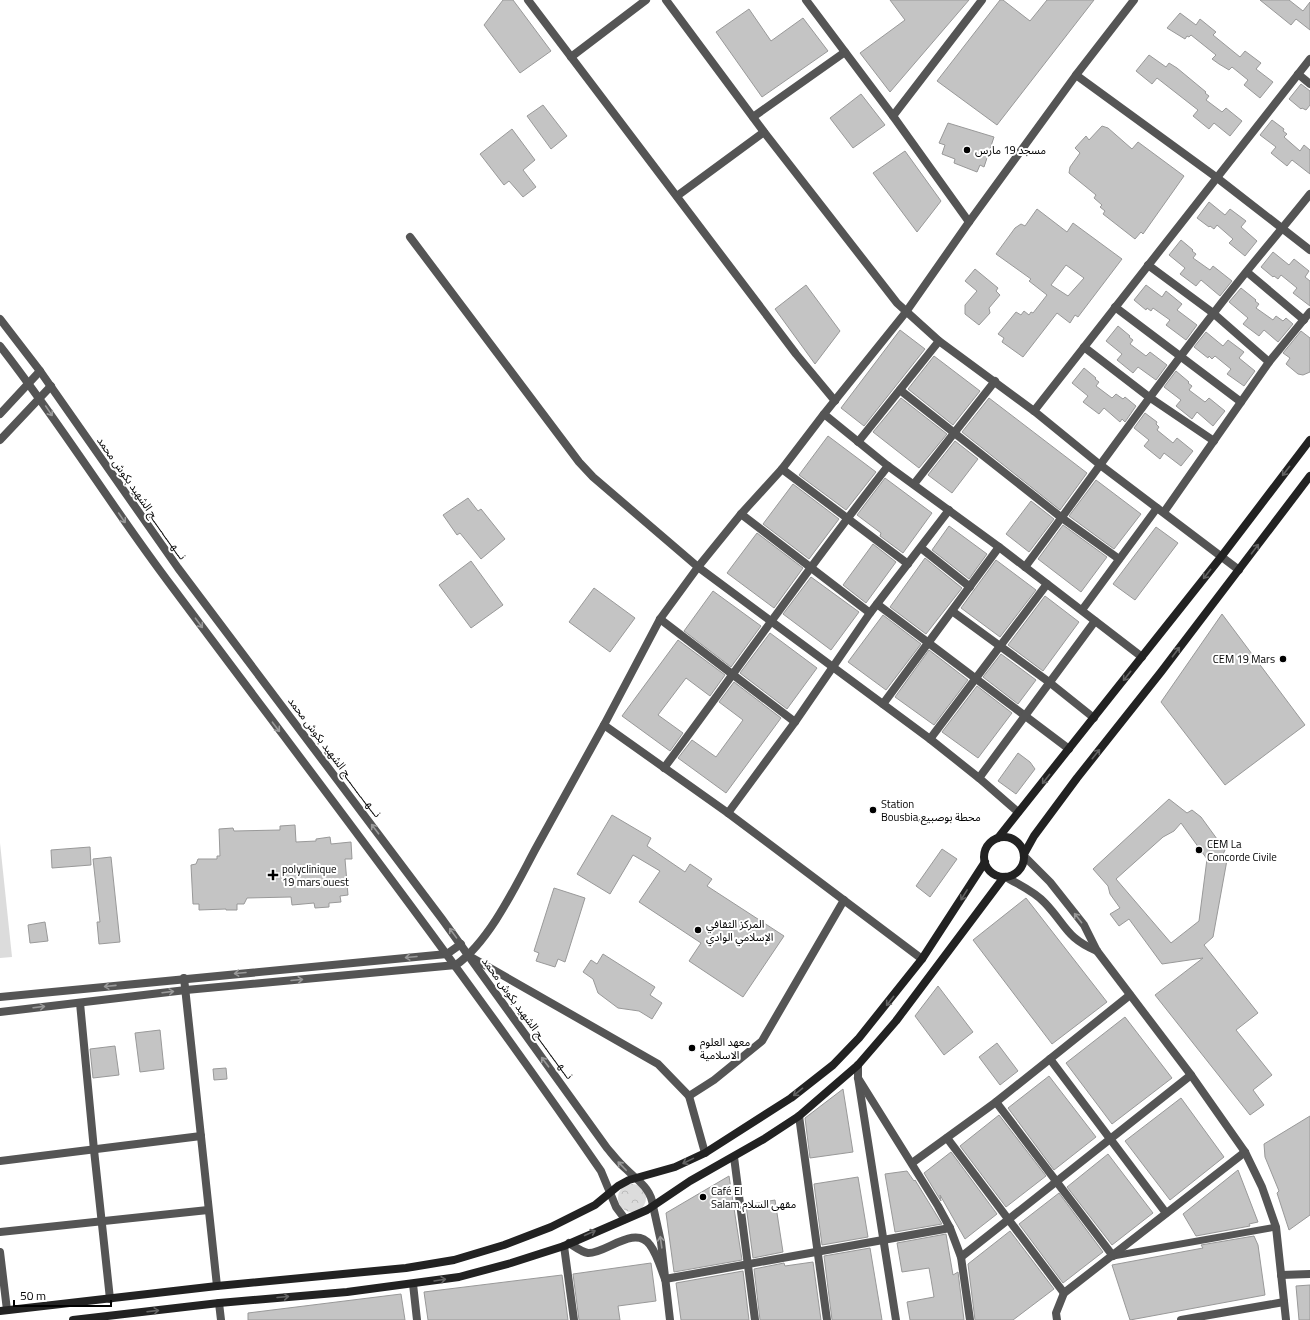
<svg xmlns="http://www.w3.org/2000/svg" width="1310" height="1320" viewBox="0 0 1310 1320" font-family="'Titillium Web','Noto Sans Arabic',sans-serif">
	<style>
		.park { fill: url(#park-crowns) }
		.pitch { fill: #dcdcdc }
		.building { fill: #c4c4c4; stroke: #999; fill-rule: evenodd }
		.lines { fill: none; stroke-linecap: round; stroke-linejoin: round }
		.service { stroke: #555; stroke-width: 7 }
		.minor { stroke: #555; stroke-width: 8 }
		.tertiary { stroke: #555; stroke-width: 8 }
		.secondary { stroke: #222; stroke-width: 8 }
		.oneway { stroke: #999 }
		.oneway2 { stroke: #646464 }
		.poi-dot { fill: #000; stroke: #fff; stroke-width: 1.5 }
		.labels { text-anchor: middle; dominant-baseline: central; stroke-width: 4; stroke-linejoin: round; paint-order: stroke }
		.poi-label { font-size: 11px; fill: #000; stroke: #fff; text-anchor: start }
		.street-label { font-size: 11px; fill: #000; stroke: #fff }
	</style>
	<defs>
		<pattern id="park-crowns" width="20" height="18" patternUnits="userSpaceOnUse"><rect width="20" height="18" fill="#dcdcdc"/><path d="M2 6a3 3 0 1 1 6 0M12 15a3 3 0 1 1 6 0" fill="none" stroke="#bbb"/></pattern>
	</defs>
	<rect width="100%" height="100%" fill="#fff"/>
	<circle class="park" cx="632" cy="1198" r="14"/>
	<polygon class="pitch" points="0,843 12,957 0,958"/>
	<g class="building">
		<polygon points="503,0 513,0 551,51 520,73 484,25"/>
		<polygon points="890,0 969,0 890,92 860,53 905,20"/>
		<polygon points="1000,0 1003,0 1030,21 1047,0 1094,0 997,125 937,81"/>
		<polygon points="1260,0 1289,0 1303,11 1310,2 1310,30 1296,19 1291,25"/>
		<polygon points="749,9 771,41 803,18 828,51 762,97 716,32"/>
		<polygon points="1180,13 1196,25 1200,19 1216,32 1213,35 1240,57 1245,51 1261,63 1256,69 1273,82 1260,98 1244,85 1248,80 1232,67 1229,70 1219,64 1212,59 1216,55 1191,35 1189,37 1187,36 1185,39 1167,28"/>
		<polygon points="1149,55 1166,67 1169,63 1177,68 1206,92 1205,93 1209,96 1206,100 1222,112 1226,108 1242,121 1230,136 1214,123 1209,129 1193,116 1198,110 1157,78 1152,84 1136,71"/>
		<polygon points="1301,84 1310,91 1310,105 1306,110 1302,108 1301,109 1289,99"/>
		<polygon points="861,94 885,125 853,148 830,118"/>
		<polygon points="543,105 567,136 551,149 527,116"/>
		<polygon points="1272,120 1284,129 1283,131 1287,134 1284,137 1300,151 1304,145 1310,150 1310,174 1292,160 1287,166 1271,153 1276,147 1260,135"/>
		<polygon points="948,123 994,137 984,167 980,165 977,172 954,163 955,159 942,154 945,145 939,143"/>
		<polygon points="1102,126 1108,128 1132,149 1138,142 1184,176 1143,234 1141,232 1135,239 1103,214 1105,211 1100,207 1102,205 1094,198 1096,195 1069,173 1070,167 1080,153 1075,148 1086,136 1089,140"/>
		<polygon points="512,129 535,160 523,170 536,187 523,197 509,181 504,185 480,154"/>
		<polygon points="905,151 941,201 917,232 873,173"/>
		<polygon points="1209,202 1225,215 1230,209 1246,221 1241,227 1257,241 1245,256 1229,243 1233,239 1217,225 1214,229 1210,226 1209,227 1197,218"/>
		<path d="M1037 209 1067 232 1073 223 1122 259 1078 317 1075 315 1070 323 1057 313 1023 357 1002 342 1004 338 998 334 1016 312 1021 315 1024 311 1029 315 1031 312 1033 313 1047 295 1029 281 1031 279 996 254 1015 228 1021 224 1025 226ZM1066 265 1084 278 1068 296 1051 285Z"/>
		<polygon points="1181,240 1193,250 1192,251 1196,254 1193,258 1210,270 1213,266 1232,281 1220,296 1201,280 1196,286 1180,274 1185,268 1169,255"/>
		<polygon points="1273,252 1289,265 1294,259 1309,271 1305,277 1310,281 1310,306 1293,293 1297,288 1281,275 1278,279 1274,276 1273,277 1261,267"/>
		<polygon points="975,269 998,288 996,291 1000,295 989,308 990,313 979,325 965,314 965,305 977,291 965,281"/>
		<polygon points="806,285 840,331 815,364 775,309"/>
		<polygon points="1146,285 1162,297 1166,291 1182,304 1177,310 1197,325 1186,340 1166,325 1170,320 1153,308 1151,311 1147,308 1146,310 1134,300"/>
		<polygon points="1241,288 1256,300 1255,301 1259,304 1256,308 1273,320 1276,316 1283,321 1286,318 1293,324 1278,342 1264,330 1259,336 1243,324 1248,318 1229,302"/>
		<polygon points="1118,326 1130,336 1129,337 1133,340 1130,344 1146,356 1150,352 1167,365 1156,380 1138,367 1133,373 1117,360 1122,354 1106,341"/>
		<polygon points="900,330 925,349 864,426 841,408"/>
		<polygon points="1301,331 1310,338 1310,372 1303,375 1298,374 1286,364 1290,358 1283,353"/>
		<polygon points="1206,332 1223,346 1228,340 1244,352 1239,358 1255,371 1244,386 1227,374 1231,369 1215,356 1212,359 1209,356 1208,358 1194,347"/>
		<polygon points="934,356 980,391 953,425 908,389"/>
		<polygon points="1084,368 1096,378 1095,379 1099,382 1096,386 1112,398 1116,394 1123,399 1125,397 1136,406 1125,422 1122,419 1120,422 1104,408 1099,414 1083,402 1088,396 1072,383"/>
		<polygon points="1176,371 1189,382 1188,383 1192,386 1189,390 1205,402 1209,398 1225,411 1213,426 1197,412 1192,419 1176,406 1181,400 1164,387"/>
		<polygon points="901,398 947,434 919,468 873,432"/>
		<polygon points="989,398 1087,473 1060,510 962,432"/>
		<polygon points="1145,413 1157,422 1156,424 1159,427 1157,430 1173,443 1177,438 1193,451 1181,466 1164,453 1160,459 1144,446 1149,440 1134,428"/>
		<polygon points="828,436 876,472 846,510 799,475"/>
		<polygon points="955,441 978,459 952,493 928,475"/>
		<polygon points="885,478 932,513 903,553 880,536 881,533 857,515"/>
		<polygon points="1096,480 1141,514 1114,549 1069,516"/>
		<polygon points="793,484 839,519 809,559 763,524"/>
		<polygon points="468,498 478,511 481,509 505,539 481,559 460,533 457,535 443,515"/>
		<polygon points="1031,501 1054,519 1029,552 1006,534"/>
		<polygon points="1063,525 1107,557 1081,592 1038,559"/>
		<polygon points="949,526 987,554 969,579 932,550"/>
		<polygon points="1156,527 1178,543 1135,600 1113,584"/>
		<polygon points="757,533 803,568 774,608 727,573"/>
		<polygon points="873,544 896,562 866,603 843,585"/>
		<polygon points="925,558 962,588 926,634 890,607"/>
		<polygon points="996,560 1036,590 1000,637 961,608"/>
		<polygon points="471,561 503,605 471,628 439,585"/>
		<polygon points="811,577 859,612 831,650 783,614"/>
		<polygon points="594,588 635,618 610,652 569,622"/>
		<polygon points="713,591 761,626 731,667 684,631"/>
		<polygon points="1045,596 1079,622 1043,671 1008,645"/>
		<polygon points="1222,614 1305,725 1225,785 1161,702"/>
		<polygon points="883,615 921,644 886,690 848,662"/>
		<polygon points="770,633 817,668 787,709 740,673"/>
		<polygon points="678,640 725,675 710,696 686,678 658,715 683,733 670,751 622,716"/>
		<polygon points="929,650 968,680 934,725 895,697"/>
		<polygon points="1001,654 1036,680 1018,704 983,677"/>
		<polygon points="734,682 781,718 726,793 678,758 692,740 716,757 743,720 719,702"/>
		<polygon points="977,686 1012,713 978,758 942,732"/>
		<polygon points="1018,753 1030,762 1035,769 1016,794 998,781"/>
		<path d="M1169 799 1187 813 1192 810 1201 817 1225 850 1221 859 1227 860 1213 937 1204 945 1258 1013 1236 1030 1272 1075 1253 1090 1264 1105 1250 1115 1155 995 1203 958 1162 964 1129 919 1119 926 1110 914 1120 908 1110 894 1108 886 1093 869ZM1181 823 1207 859 1199 921 1171 943 1116 879 1163 837 1174 831Z"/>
		<polygon points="612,815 651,838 647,846 685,872 690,864 712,879 707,886 784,936 743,997 689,961 701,943 639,902 660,871 633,855 610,894 577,874"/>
		<polygon points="295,825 296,842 316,841 316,839 330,837 331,844 351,842 352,859 345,859 348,895 340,896 341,902 329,903 329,907 315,908 314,903 292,905 291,897 247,898 244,904 237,904 237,910 226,910 226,909 199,910 199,904 193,904 191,865 196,864 198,859 217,859 217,856 220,856 219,829 233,828 234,831 280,830 280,826"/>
		<polygon points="90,847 91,865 52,868 51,850"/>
		<polygon points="942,849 957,859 930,897 916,886"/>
		<polygon points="111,857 120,942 99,944 97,922 100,922 93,859"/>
		<polygon points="554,888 585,898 565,962 558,959 555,967 536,961 539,953 534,951"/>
		<polygon points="1026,898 1107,1002 1052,1044 973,940"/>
		<polygon points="45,922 48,941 30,943 28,925"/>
		<polygon points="603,954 655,987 650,995 662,1003 652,1019 639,1011 618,1008 598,993 593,979 583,972 591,960 597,964"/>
		<polygon points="938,986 973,1032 944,1055 915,1016"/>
		<polygon points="1125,1017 1172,1078 1112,1124 1066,1063"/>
		<polygon points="160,1030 164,1069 140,1072 135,1033"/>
		<polygon points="997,1043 1018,1071 1000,1085 979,1057"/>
		<polygon points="115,1046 119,1075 93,1078 90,1049"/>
		<polygon points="226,1068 227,1079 214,1080 213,1069"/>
		<polygon points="1049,1076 1096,1137 1054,1170 1008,1108"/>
		<polygon points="843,1089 853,1152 810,1158 805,1118"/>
		<polygon points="1181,1098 1224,1157 1170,1200 1125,1141"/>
		<polygon points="999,1115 1046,1176 1006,1207 960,1146"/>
		<polygon points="1310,1116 1310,1215 1289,1230 1277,1193 1279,1191 1265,1157 1264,1144"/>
		<polygon points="951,1152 997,1214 965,1239 940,1195 941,1201 924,1173"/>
		<polygon points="1108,1154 1153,1213 1112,1245 1067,1187"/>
		<polygon points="1238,1170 1258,1222 1249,1224 1250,1226 1196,1236 1183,1214"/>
		<polygon points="907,1171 914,1181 915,1180 942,1224 895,1232 885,1174"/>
		<polygon points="729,1176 742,1260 674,1272 666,1213"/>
		<polygon points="858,1177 868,1237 822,1245 814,1184"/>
		<polygon points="1059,1193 1103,1252 1063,1283 1019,1224"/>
		<polygon points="775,1200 783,1252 753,1258 746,1205"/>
		<polygon points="1010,1231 1054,1289 1013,1320 975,1320 968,1264"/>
		<polygon points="946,1234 953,1275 958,1272 964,1320 910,1320 907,1302 934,1297 931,1279 929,1268 902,1272 897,1243"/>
		<polygon points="1254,1236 1258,1245 1265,1295 1130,1320 1112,1265 1203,1248 1201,1245"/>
		<polygon points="870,1248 882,1320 832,1320 824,1256"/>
		<polygon points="813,1262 821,1320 760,1320 754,1269 784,1263 785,1266"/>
		<polygon points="651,1263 656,1301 618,1306 620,1320 579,1320 573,1274"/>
		<polygon points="743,1271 749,1320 681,1320 676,1283"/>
		<polygon points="562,1275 568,1320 428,1320 424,1292"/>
		<polygon points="1310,1285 1310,1320 1299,1320 1296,1286"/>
		<polygon points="401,1294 405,1320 248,1320 248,1313"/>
	</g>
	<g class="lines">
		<polyline class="service" points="1113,1256 1276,1227"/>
		<g class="minor">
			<polyline points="528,0 796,354 835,401"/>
			<polyline points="666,0 764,132 897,303 939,341 1034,411 1099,464 1239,570"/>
			<polyline points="806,0 893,116 969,222"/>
			<polyline points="571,57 646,0"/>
			<polyline points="1298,74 1310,84"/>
			<polyline points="1076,75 1216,177 1310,250"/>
			<polyline points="893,116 982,0"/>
			<polyline points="753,117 845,52"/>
			<polyline points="677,196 764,132"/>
			<polyline points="410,237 579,462 593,477 698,567 930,739 979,778 1018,812"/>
			<polyline points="1148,265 1213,313 1269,362"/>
			<polyline points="1247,272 1304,320"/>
			<polyline points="1115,307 1241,402"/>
			<polyline points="1084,347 1149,397 1214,441"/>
			<polyline points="900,390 1062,518 1119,559"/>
			<polyline points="1034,411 1310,59"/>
			<polyline points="0,414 40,371"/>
			<polyline points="824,414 888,466 999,547 1142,657"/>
			<polyline points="0,440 51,386"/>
			<polyline points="858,442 939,341"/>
			<polyline points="782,469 908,564"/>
			<polyline points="914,484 995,381"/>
			<polyline points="1164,512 1269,362 1310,312"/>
			<polyline points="741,514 870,613"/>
			<polyline points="921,548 970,587"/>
			<path d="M1025 567C1088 483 1148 397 1213 314 1244 273 1278 234 1310 194"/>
			<polyline points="877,604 1069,749"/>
			<polyline points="1082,610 1157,508"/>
			<polyline points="952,611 1049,682 1094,718"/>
			<polyline points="660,619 795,722"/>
			<polyline points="883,704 999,547"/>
			<polyline points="930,739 1047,584"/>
			<path d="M664 768C739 667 810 565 888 466"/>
			<polyline points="979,778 1095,621"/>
			<polyline points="728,813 795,722 870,613 949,510"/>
			<polyline points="469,956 658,1064 689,1096 705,1153"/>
			<polyline points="922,959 728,813 604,725 660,619 698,567 741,514 782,469 824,414 906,312 969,222 1076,75 1134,0"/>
			<polyline points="184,978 217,1286"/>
			<polyline points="0,997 447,954 461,944"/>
			<polyline points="80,1003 94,1150 110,1299"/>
			<path d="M0 1012 186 990 456 965C490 941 516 885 536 848 559 807 581 766 604 725"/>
			<polyline points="1050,1059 1166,1213"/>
			<polyline points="858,1065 858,1078 896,1320"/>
			<polyline points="858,1078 938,1206 950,1228 961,1257 970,1320"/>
			<polyline points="689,1096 714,1080 762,1041 844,900"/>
			<polyline points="996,1102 1113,1256"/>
			<polyline points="799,1116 827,1320"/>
			<polyline points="947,1138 1064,1293"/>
			<polyline points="734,1157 755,1320"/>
			<polyline points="0,1161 201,1136"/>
			<polyline points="912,1163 996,1102 1130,995"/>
			<polyline points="653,1206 661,1242 670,1320"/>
			<polyline points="0,1232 208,1210"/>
			<path d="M569 1243C574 1246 581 1252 588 1253 605 1254 635 1224 650 1245 657 1254 661 1269 665 1279"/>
			<polyline points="564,1246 574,1320"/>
			<polyline points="0,1252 7,1310"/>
			<polyline points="961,1257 1191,1075"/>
			<polyline points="1281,1275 1310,1274"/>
			<polyline points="665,1279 950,1228"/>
			<polyline points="413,1284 417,1320"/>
			<polyline points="219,1303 221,1320"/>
			<polyline points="1057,1320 1056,1313 1064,1293 1245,1152"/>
			<polyline points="1181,1320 1284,1302"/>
		</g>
		<g class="tertiary">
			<path d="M0 319 40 371 178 568 442 919 607 1148C613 1155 619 1163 626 1169 638 1181 651 1188 653 1206"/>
			<path d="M0 346C61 424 113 509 173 588 317 781 464 972 601 1171L616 1207 625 1219"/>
			<polyline points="1024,856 1050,882 1084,925 1097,951 1191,1075 1245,1152 1262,1187 1276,1227 1286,1320"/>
			<path d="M1006 877C1019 885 1034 891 1045 903 1066 925 1066 938 1097 951"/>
		</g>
		<g class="secondary">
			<circle cx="1004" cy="857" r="20"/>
			<polyline points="998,838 1221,557 1310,440"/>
			<polyline points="1024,854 1034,836 1077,778 1161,672 1310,476"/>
			<polyline points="0,1311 217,1286 406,1268 454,1260 504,1245 551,1227 595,1205 618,1186 629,1180 675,1167 705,1153 791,1098 833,1065 859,1038 922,959 985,862"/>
			<polyline points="73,1320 219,1303 347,1292 459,1277 511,1263 564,1246 647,1210 690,1181 764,1139 799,1116 858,1065 896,1021 1004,877"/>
		</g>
	</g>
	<defs><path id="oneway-shaft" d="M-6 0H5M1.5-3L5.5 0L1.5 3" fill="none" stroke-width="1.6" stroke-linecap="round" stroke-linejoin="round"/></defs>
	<g class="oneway">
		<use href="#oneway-shaft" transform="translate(49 411) rotate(56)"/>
		<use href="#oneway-shaft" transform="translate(122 518) rotate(56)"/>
		<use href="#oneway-shaft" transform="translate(199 623) rotate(53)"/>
		<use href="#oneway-shaft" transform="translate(276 727) rotate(53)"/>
		<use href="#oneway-shaft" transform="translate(375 829) rotate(-127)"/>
		<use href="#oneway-shaft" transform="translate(1078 918) rotate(-128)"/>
		<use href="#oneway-shaft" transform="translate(453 933) rotate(-126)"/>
		<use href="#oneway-shaft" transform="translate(411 957) rotate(175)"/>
		<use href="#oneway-shaft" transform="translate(240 973) rotate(175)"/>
		<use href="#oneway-shaft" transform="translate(297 980) rotate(-5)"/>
		<use href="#oneway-shaft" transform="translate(110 986) rotate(174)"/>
		<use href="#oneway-shaft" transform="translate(168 992) rotate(-7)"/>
		<use href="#oneway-shaft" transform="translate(39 1007) rotate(-7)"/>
		<use href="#oneway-shaft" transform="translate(545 1062) rotate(-127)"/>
		<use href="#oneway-shaft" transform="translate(622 1166) rotate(-134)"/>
		<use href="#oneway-shaft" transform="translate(661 1242) rotate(-98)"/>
	</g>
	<g class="oneway2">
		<use href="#oneway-shaft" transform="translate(1286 471) rotate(128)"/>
		<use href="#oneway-shaft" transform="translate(1255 549) rotate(-53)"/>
		<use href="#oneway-shaft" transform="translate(1207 574) rotate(128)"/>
		<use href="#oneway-shaft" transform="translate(1176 652) rotate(-53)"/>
		<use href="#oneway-shaft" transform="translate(1127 676) rotate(129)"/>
		<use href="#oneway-shaft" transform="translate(1096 754) rotate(-51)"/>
		<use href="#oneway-shaft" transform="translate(1046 779) rotate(128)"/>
		<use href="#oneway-shaft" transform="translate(964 895) rotate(122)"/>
		<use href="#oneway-shaft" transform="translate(890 1001) rotate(128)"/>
		<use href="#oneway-shaft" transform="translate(798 1092) rotate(141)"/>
		<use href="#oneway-shaft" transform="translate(688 1161) rotate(154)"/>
		<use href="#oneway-shaft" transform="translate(590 1233) rotate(-24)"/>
		<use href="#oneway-shaft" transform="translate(440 1280) rotate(-9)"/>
		<use href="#oneway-shaft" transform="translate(283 1297) rotate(-5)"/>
		<use href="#oneway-shaft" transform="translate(153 1311) rotate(-7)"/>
	</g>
	<g class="poi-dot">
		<circle cx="967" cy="150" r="4"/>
		<circle cx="1283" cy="659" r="4"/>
		<circle cx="873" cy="810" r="4"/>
		<circle cx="1199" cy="850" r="4"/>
		<path d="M271 869h4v4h4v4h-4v4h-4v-4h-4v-4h4z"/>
		<circle cx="698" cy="930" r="4"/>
		<circle cx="692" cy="1048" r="4"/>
		<circle cx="703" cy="1197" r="4"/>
	</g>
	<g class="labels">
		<g class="poi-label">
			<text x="975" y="150">مسجد 19 مارس</text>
			<text x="1275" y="659" text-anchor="end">CEM 19 Mars</text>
			<text x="881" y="804">Station<tspan x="881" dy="13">Bousbia,محطة بوصبيع</tspan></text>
			<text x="1207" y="844">CEM La<tspan x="1207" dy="13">Concorde Civile</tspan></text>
			<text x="282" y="869">polyclinique<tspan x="282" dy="13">19 mars ouest</tspan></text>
			<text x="706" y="924">المركز الثقافي<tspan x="706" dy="13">الإسلامي الوادي</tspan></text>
			<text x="700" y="1042">معهد العلوم<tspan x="700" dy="13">الاسلامية</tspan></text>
			<text x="711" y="1191">Café El<tspan x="711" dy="13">Salam,مقهى السلام</tspan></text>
		</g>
		<g class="street-label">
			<text transform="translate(142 498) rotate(55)">نـــهـــــــــــج الشهيد بكوش محمد</text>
			<text transform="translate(335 757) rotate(53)">نـــهـــــــــــج الشهيد بكوش محمد</text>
			<text transform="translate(528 1018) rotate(54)">نـــهـــــــــــج الشهيد بكوش محمد</text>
		</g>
	</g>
	<path d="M14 1300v6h97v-6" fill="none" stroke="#000000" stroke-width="2"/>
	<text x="20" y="1300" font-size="12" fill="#000000" stroke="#ffffff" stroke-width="3" paint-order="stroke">50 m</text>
</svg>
